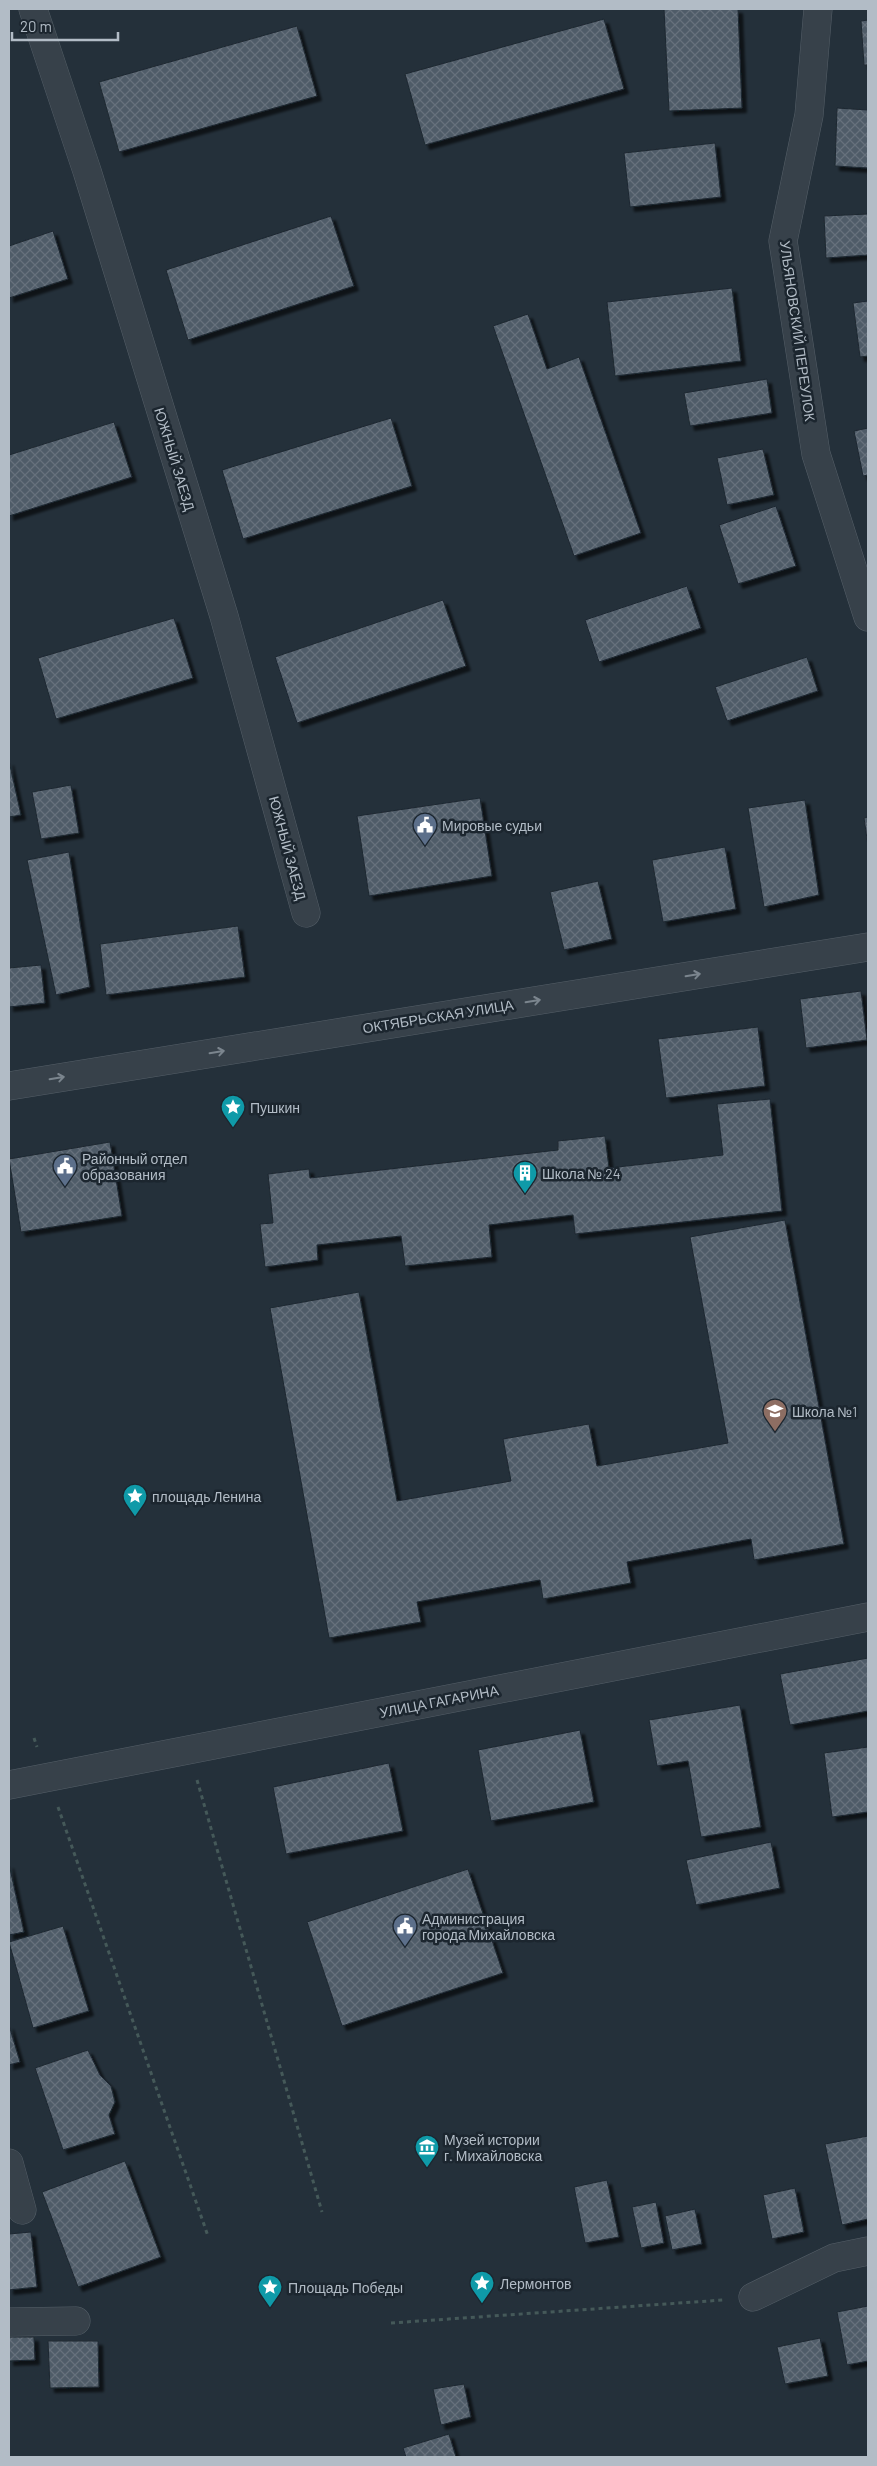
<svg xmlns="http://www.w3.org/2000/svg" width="877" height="2466" viewBox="0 0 877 2466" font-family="Barlow,sans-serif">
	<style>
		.building { fill: url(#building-cross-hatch); stroke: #1e2831; filter: url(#shadow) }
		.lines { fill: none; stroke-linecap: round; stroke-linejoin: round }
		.minor-casing { stroke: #555f68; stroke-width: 29 }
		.path { stroke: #455959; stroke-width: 3; stroke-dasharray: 4 4; stroke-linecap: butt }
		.minor { stroke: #37414a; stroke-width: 28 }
		.oneway { stroke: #7b858e }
		.labels { text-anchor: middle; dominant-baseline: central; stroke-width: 5; stroke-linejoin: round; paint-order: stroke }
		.street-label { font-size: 14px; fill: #b2bcc6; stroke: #1c262f }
		.poi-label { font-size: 14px; fill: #b2bcc6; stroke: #1c262f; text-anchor: start }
	</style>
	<defs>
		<pattern id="building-cross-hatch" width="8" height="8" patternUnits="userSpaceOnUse" patternTransform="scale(1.25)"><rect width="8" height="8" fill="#4f5b67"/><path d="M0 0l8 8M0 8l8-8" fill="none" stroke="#66717b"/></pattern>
		<filter id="shadow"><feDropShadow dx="4.5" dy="4.5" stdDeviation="1" flood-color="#0009"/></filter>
	</defs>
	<rect width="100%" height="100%" fill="#24303a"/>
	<g class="building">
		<polygon points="664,9 738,9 742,108 669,111"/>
		<polygon points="604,19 624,89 425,145 405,74"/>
		<polygon points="868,20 868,65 864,65 861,21"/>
		<polygon points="297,26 317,96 119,152 99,82"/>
		<polygon points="837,108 868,110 868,168 835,166"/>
		<polygon points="715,143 721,197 630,207 624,153"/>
		<polygon points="868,214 868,255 826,258 824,216"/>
		<polygon points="331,216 354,286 188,340 166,270"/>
		<polygon points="53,231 68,279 9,298 9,246"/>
		<polygon points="732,288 741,361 615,376 607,302"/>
		<polygon points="868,301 868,356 860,357 853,303"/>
		<polygon points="528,314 547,369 579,357 641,533 574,556 493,326"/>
		<polygon points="767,379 772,413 690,426 684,393"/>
		<polygon points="391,418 412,486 243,539 222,470"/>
		<polygon points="114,422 132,477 9,516 9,455"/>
		<polygon points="868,428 868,475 863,476 854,431"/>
		<polygon points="763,449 774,495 727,505 717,458"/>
		<polygon points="776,506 796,566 738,584 719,525"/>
		<polygon points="687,586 701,628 599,662 585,620"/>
		<polygon points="443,600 466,666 297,723 275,657"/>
		<polygon points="174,618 193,678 56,719 38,658"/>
		<polygon points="807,657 818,691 727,721 715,687"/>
		<polygon points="9,761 21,815 9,817"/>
		<polygon points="71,785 79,833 41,839 32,792"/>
		<polygon points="480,798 492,876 369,896 357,816"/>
		<polygon points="805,800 819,895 764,907 748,808"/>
		<polygon points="868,817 868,846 864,818"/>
		<polygon points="725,847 736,909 663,922 652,860"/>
		<polygon points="69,852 90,987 56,995 27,860"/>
		<polygon points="598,881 612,939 564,950 550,892"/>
		<polygon points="238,926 245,977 106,995 100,944"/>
		<polygon points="41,965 45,1003 9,1007 9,968"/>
		<polygon points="861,991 867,1040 806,1048 800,999"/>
		<polygon points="758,1027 765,1086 666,1098 658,1039"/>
		<polygon points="770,1099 782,1211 575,1234 573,1215 489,1225 492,1257 405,1266 401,1236 317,1245 318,1260 265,1267 260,1224 273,1223 268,1174 309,1169 310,1178 558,1150 558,1141 605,1136 609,1168 723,1155 717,1104"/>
		<polygon points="110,1142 122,1216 21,1232 9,1159"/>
		<polygon points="785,1220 844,1544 754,1560 751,1539 627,1562 631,1583 543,1599 540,1580 417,1602 421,1622 329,1638 270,1308 359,1292 397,1501 511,1481 503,1439 589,1424 597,1466 728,1443 690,1237"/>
		<polygon points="868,1658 868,1711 790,1725 780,1674"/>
		<polygon points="740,1705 761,1827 701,1837 688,1761 657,1766 649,1720"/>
		<polygon points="580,1730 594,1802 491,1821 478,1750"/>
		<polygon points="868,1747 868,1812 832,1817 824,1753"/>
		<polygon points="389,1763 403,1831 286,1854 273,1787"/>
		<polygon points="771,1842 780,1888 696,1905 686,1860"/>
		<polygon points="9,1864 24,1932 9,1935"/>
		<polygon points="468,1869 503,1973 342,2026 307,1922"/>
		<polygon points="63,1926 89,2011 33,2028 9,1942"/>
		<polygon points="9,2025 20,2062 9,2065"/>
		<polygon points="88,2050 100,2075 111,2086 115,2102 109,2115 115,2134 63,2150 35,2068"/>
		<polygon points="868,2136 868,2219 842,2225 825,2144"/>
		<polygon points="125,2161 161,2257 78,2287 42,2192"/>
		<polygon points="607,2180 619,2237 585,2243 574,2187"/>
		<polygon points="795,2188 804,2232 772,2239 763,2195"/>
		<polygon points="656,2202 664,2243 641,2248 632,2207"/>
		<polygon points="695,2209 702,2244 672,2250 665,2216"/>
		<polygon points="31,2232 37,2287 9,2290 9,2234"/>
		<polygon points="868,2306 868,2361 847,2365 837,2312"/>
		<polygon points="9,2337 34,2337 35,2360 9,2361"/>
		<polygon points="820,2338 828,2376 785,2384 777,2347"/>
		<polygon points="48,2341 98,2341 99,2387 50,2388"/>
		<polygon points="464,2384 471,2417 441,2425 433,2389"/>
		<polygon points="449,2434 456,2457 406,2457 403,2448"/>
	</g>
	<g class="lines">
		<defs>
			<g id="minor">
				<polyline points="33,9 87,171 224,616 306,913"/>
				<polyline points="818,9 809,115 783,241 816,454 868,617"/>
				<polyline points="9,1086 868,947"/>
				<polyline points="9,1785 868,1617"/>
				<polyline points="9,2163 22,2210"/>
				<polyline points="753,2297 834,2258 868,2251"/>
				<polyline points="9,2322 76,2321"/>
			</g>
		</defs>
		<use href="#minor" class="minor-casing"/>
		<g class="path">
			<polyline points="34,1738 37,1747"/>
			<polyline points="197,1780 322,2212"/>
			<polyline points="58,1807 208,2236"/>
			<polyline points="391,2323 723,2300"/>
		</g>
		<use href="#minor" class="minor"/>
	</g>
	<defs><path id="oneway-shaft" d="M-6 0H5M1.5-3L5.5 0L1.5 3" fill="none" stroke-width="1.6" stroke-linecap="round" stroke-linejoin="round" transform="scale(1.25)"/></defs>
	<g class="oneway">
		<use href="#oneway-shaft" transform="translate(693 975) rotate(-9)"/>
		<use href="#oneway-shaft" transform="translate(533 1001) rotate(-9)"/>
		<use href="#oneway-shaft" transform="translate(217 1052) rotate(-9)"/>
		<use href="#oneway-shaft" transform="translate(57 1078) rotate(-9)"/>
	</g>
	<defs>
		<symbol id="civic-pin" viewBox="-11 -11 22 30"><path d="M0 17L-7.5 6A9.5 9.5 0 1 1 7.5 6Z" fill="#5c6f8a" stroke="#1c262f"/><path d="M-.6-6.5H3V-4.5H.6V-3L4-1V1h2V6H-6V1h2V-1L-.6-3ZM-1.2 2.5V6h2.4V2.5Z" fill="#fff"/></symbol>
		<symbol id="sight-pin" viewBox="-11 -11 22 30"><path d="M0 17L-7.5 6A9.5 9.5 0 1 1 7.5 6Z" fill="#0f9aa8" stroke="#1c262f"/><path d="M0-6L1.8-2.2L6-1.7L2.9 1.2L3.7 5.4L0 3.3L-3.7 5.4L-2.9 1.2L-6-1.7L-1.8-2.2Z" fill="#fff"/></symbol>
		<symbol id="building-pin" viewBox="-11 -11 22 30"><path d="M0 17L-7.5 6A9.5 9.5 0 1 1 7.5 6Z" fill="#0f9aa8" stroke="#1c262f"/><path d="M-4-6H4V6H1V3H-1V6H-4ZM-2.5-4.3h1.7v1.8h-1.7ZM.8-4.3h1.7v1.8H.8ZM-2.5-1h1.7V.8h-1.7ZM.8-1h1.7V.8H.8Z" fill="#fff"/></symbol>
		<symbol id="school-pin" viewBox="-11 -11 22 30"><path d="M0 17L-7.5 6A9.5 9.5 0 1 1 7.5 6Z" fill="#8d6e63" stroke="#1c262f"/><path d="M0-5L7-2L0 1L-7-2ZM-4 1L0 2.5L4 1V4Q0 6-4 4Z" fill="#fff"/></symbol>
		<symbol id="museum-pin" viewBox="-11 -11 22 30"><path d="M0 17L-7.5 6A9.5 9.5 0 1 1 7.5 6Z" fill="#0f9aa8" stroke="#1c262f"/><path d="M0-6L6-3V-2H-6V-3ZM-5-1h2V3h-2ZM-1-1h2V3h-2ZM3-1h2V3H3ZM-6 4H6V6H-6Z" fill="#fff"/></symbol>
	</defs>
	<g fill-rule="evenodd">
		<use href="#civic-pin" x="411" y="811" width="28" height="38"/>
		<use href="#sight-pin" x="219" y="1093" width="28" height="38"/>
		<use href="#civic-pin" x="51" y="1152" width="28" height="38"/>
		<use href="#building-pin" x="511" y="1159" width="28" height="38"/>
		<use href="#school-pin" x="761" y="1397" width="28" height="38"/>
		<use href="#sight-pin" x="121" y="1482" width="28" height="38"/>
		<use href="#civic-pin" x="391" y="1912" width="28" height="38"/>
		<use href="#museum-pin" x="413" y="2133" width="28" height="38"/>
		<use href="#sight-pin" x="468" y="2269" width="28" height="38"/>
		<use href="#sight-pin" x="256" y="2273" width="28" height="38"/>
	</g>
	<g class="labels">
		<g class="street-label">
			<text transform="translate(798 331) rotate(82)">УЛЬЯНОВСКИЙ ПЕРЕУЛОК</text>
			<text transform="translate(175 459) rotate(73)">ЮЖНЫЙ ЗАЕЗД</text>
			<text transform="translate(288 848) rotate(75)">ЮЖНЫЙ ЗАЕЗД</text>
			<text transform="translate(438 1016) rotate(-9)">ОКТЯБРЬСКАЯ УЛИЦА</text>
			<text transform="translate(439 1701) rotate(-11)">УЛИЦА ГАГАРИНА</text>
		</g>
		<g class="poi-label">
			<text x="442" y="825">Мировые судьи</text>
			<text x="250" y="1107">Пушкин</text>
			<text x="82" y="1158">Районный отдел<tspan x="82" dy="16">образования</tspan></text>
			<text x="542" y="1173">Школа № 24</text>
			<text x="792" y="1411">Школа №1</text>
			<text x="152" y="1496">площадь Ленина</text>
			<text x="422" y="1918">Администрация<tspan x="422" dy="16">города Михайловска</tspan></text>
			<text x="444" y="2139">Музей истории<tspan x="444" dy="16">г. Михайловска</tspan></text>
			<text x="500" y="2283">Лермонтов</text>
			<text x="288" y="2287">Площадь Победы</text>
		</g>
	</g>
	<rect width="877" height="2466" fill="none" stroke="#b2bcc6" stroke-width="20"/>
	<path d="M12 32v8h106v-8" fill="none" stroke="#b2bcc6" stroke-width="2.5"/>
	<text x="20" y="32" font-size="15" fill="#b2bcc6" stroke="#1c262f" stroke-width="4" paint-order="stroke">20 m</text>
</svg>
